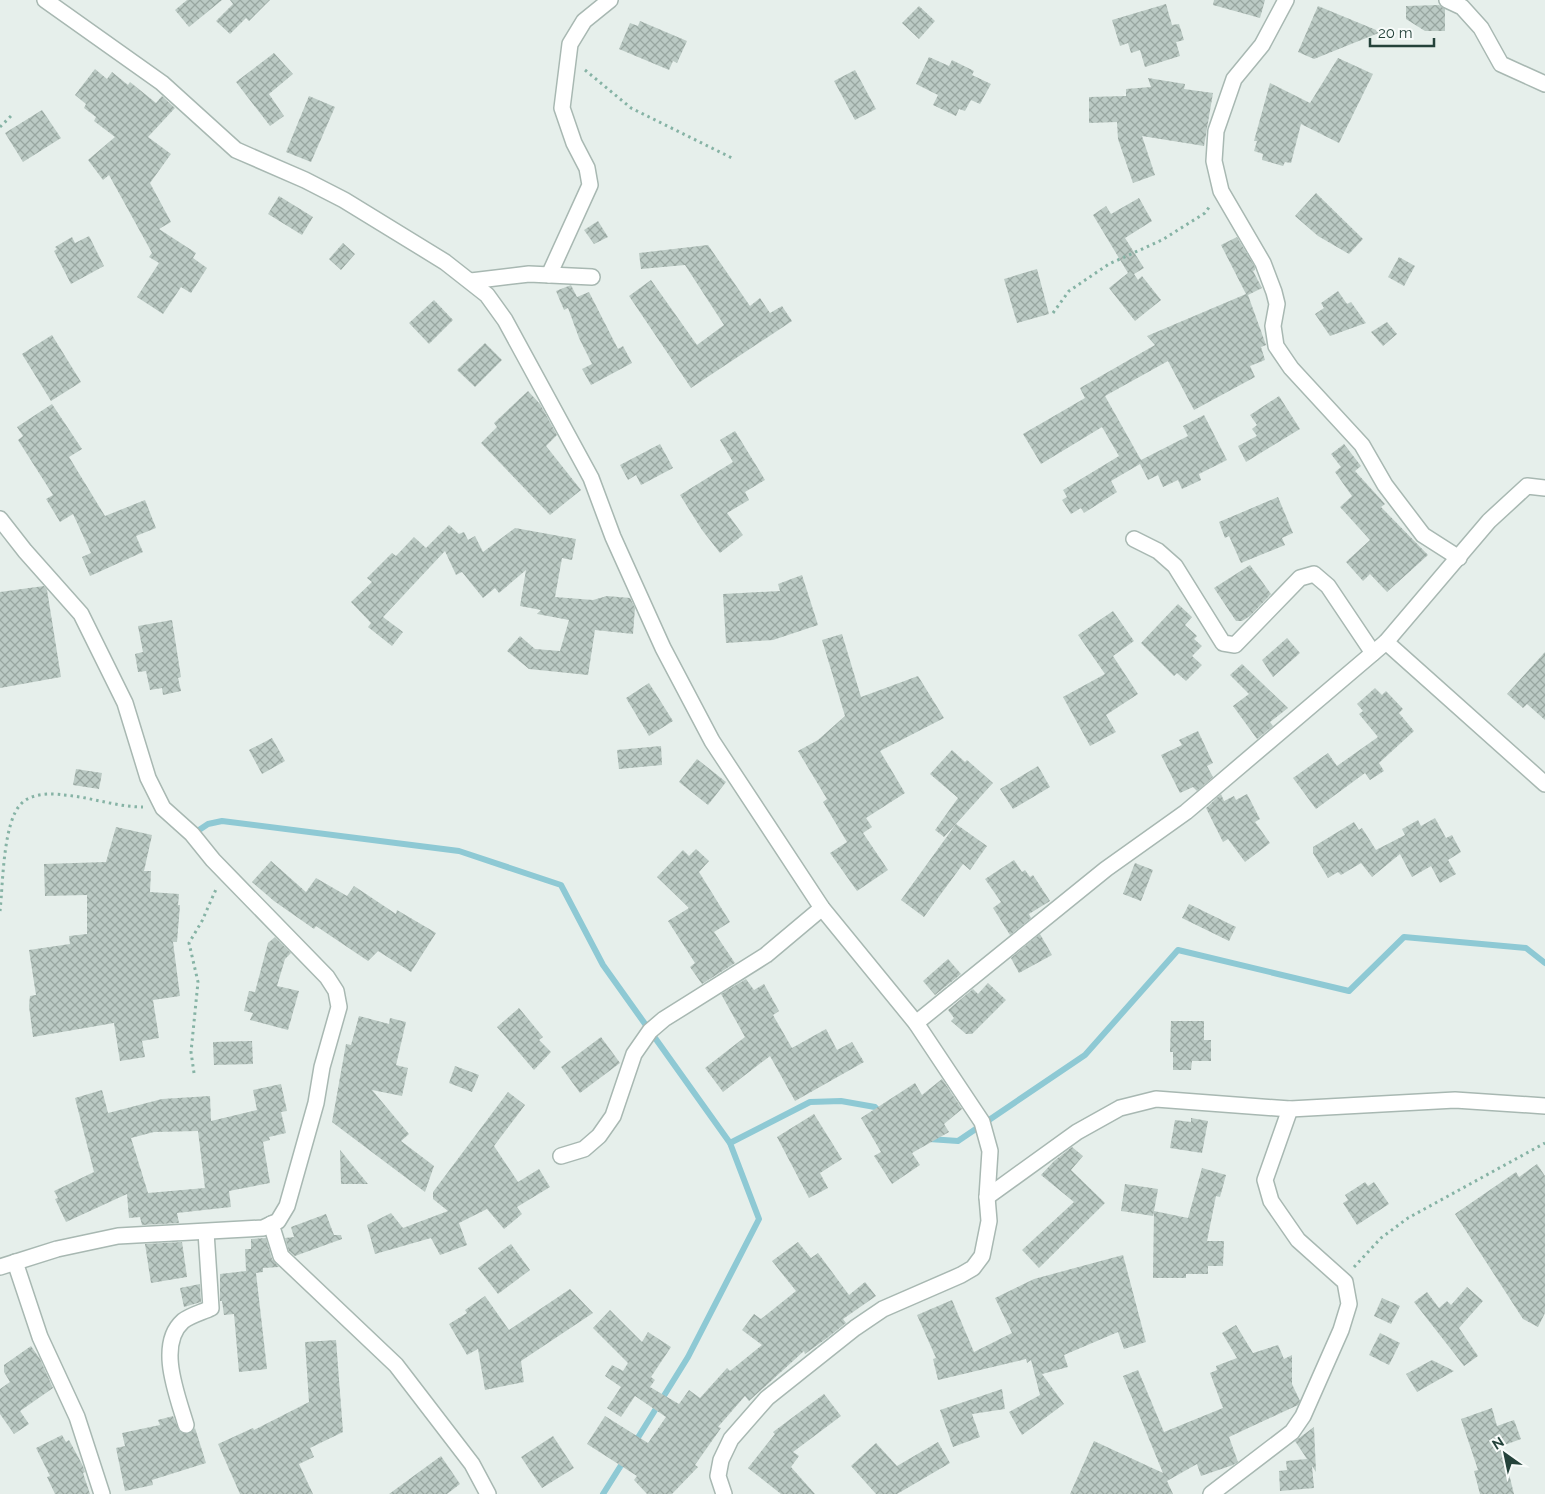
<svg xmlns="http://www.w3.org/2000/svg" width="1545" height="1494" viewBox="0 0 1545 1494" font-family="Raleway,sans-serif">
	<style>
		.lines { fill: none; stroke-linecap: round; stroke-linejoin: round }
		.stream { stroke: #8ec9d4; stroke-width: 6 }
		.building { fill: url(#building-cross-hatch); fill-rule: evenodd }
		.minor-casing { stroke: #a8b8b2; stroke-width: 18 }
		.path { stroke: #86b3a5; stroke-width: 3; stroke-dasharray: 2.5 4; stroke-linecap: butt }
		.minor { stroke: #fff; stroke-width: 15 }
	</style>
	<defs>
		<pattern id="building-cross-hatch" width="8" height="8" patternUnits="userSpaceOnUse" patternTransform="scale(1.25)"><rect width="8" height="8" fill="#bbcac4"/><path d="M0 0l8 8M0 8l8-8" fill="none" stroke="#98a6a0"/></pattern>
	</defs>
	<rect width="100%" height="100%" fill="#e6efeb"/>
	<g class="lines">
		<g class="stream">
			<polyline points="193,834 208,824 222,821 459,851 561,885 603,965 730,1143 759,1219 688,1357 634,1444"/>
			<polyline points="929,1139 958,1141 1085,1055 1178,950 1349,991 1404,937 1526,948 1545,963"/>
			<polyline points="730,1143 810,1102 841,1101 875,1107 881,1113"/>
			<polyline points="603,1494 625,1459"/>
		</g>
	</g>
	<g class="building">
		<polygon points="187,0 222,0 189,27 175,10"/>
		<polygon points="230,0 270,0 249,21 246,18 230,34 216,21 233,4"/>
		<polygon points="1214,0 1265,0 1260,18 1213,5"/>
		<polygon points="1166,4 1172,25 1179,24 1184,40 1176,42 1180,56 1145,67 1140,50 1131,53 1128,43 1120,46 1112,20"/>
		<polygon points="1439,5 1445,9 1445,31 1425,31 1406,19 1406,6"/>
		<polygon points="919,6 935,21 919,39 902,23"/>
		<polygon points="1318,6 1381,32 1314,59 1298,52"/>
		<polygon points="640,21 687,41 677,63 673,61 669,70 619,49 630,23 638,26"/>
		<polygon points="274,53 293,74 269,94 284,116 270,126 236,82"/>
		<polygon points="929,57 949,66 952,60 974,71 972,75 991,84 980,104 971,100 965,111 959,109 956,116 933,105 938,95 916,84"/>
		<polygon points="1338,58 1373,74 1339,143 1301,124 1291,163 1285,162 1283,166 1262,160 1263,154 1254,151 1257,141 1254,141 1270,83 1310,103"/>
		<polygon points="95,69 107,79 112,72 128,85 130,82 156,103 162,96 175,108 148,137 171,154 150,183 171,222 159,229 196,253 193,258 207,268 191,293 181,287 163,314 137,297 159,263 149,257 152,253 109,175 103,180 88,160 115,137 94,121 96,117 84,108 86,104 75,95"/>
		<polygon points="855,70 876,109 855,120 834,81"/>
		<polygon points="1148,78 1185,84 1184,89 1213,93 1204,146 1142,136 1155,175 1133,183 1118,139 1117,122 1089,123 1089,97 1126,96 1126,89 1151,87"/>
		<polygon points="309,96 335,107 311,162 286,152"/>
		<polygon points="42,110 61,138 23,162 5,133"/>
		<polygon points="1316,193 1363,239 1349,254 1318,236 1295,216"/>
		<polygon points="279,196 313,217 302,235 268,214"/>
		<polygon points="1139,198 1152,221 1125,238 1144,268 1134,274 1138,280 1142,276 1161,300 1135,321 1109,288 1128,273 1093,215 1106,206 1111,214"/>
		<polygon points="598,221 608,237 594,244 584,230"/>
		<polygon points="89,236 104,266 71,284 54,251 57,249 55,247 72,237 75,243"/>
		<polygon points="1237,237 1255,267 1255,270 1253,271 1262,288 1248,295 1266,345 1261,347 1265,360 1250,366 1255,377 1194,410 1168,361 1105,396 1141,460 1188,436 1183,426 1204,415 1227,460 1199,474 1201,480 1182,489 1178,480 1163,487 1158,475 1148,480 1140,464 1111,481 1117,492 1084,513 1081,508 1071,514 1062,500 1067,497 1063,490 1119,456 1102,427 1041,464 1023,434 1085,398 1080,388 1155,345 1147,336 1246,294 1221,245"/>
		<polygon points="343,243 355,254 341,270 329,259"/>
		<polygon points="708,245 750,306 760,298 770,313 782,306 792,321 691,388 629,296 651,280 697,345 724,325 685,265 641,269 639,253"/>
		<polygon points="1399,257 1415,266 1404,286 1388,277"/>
		<polygon points="1037,269 1049,314 1017,323 1004,279"/>
		<polygon points="571,285 577,297 589,292 618,349 623,346 632,363 591,385 582,369 592,364 579,338 568,308 564,310 556,291"/>
		<polygon points="1338,291 1347,304 1351,302 1366,323 1330,336 1315,314 1324,308 1321,303"/>
		<polygon points="434,300 453,320 429,344 409,323"/>
		<polygon points="1387,322 1397,334 1383,346 1371,332"/>
		<polygon points="52,335 81,382 51,401 22,354"/>
		<polygon points="485,343 502,360 475,387 457,370"/>
		<polygon points="528,391 540,404 557,435 546,446 581,490 550,515 481,443 497,427 494,423"/>
		<polygon points="1279,396 1300,429 1246,462 1238,446 1257,436 1252,429 1257,425 1250,415"/>
		<polygon points="52,404 82,449 69,457 105,516 145,500 156,528 136,536 143,552 90,576 82,557 91,553 73,514 60,522 46,499 53,495 18,440 23,436 17,427"/>
		<polygon points="735,431 765,480 745,492 749,500 727,513 743,535 720,553 702,530 680,495 733,462 720,440"/>
		<polygon points="660,444 673,468 641,485 636,475 628,480 620,465"/>
		<polygon points="1344,444 1361,466 1355,471 1385,504 1381,507 1428,555 1387,592 1370,574 1363,581 1346,562 1370,540 1340,507 1352,496 1335,472 1341,467 1331,454"/>
		<polygon points="1278,497 1293,533 1282,538 1285,545 1241,563 1229,536 1225,538 1219,522"/>
		<polygon points="449,525 459,534 464,532 468,540 475,536 483,552 515,528 576,539 572,560 562,558 555,597 593,600 607,596 630,598 635,608 633,634 595,630 588,675 529,669 507,651 520,636 535,649 560,651 569,620 537,614 541,610 520,606 526,570 499,593 495,588 483,598 462,572 456,575 445,551 383,617 403,632 392,646 368,627 371,623 351,602 372,582 367,578 392,553 396,556 414,537 426,548"/>
		<polygon points="1250,565 1271,594 1250,616 1242,621 1236,621 1214,588"/>
		<polygon points="802,575 818,625 773,640 726,643 723,594 780,591 778,584"/>
		<polygon points="44,586 47,590 61,677 0,688 0,592"/>
		<polygon points="1178,604 1192,617 1185,625 1197,636 1194,639 1202,646 1192,656 1202,665 1186,681 1177,673 1174,676 1141,643"/>
		<polygon points="1113,611 1134,641 1113,656 1138,694 1106,715 1116,732 1090,746 1063,697 1105,674 1078,635"/>
		<polygon points="172,620 181,677 178,678 181,691 163,695 162,688 150,690 146,671 138,672 135,654 143,652 138,626"/>
		<polygon points="842,634 861,697 918,676 944,718 880,751 905,793 866,818 872,827 863,833 888,870 857,891 830,853 847,842 823,802 827,799 798,751 818,740 845,716 822,640"/>
		<polygon points="1287,638 1300,653 1273,677 1262,660"/>
		<polygon points="1545,652 1545,720 1527,704 1523,708 1507,694"/>
		<polygon points="1242,664 1288,708 1270,722 1273,726 1257,739 1233,706 1249,694 1230,675"/>
		<polygon points="649,683 673,721 649,736 626,698"/>
		<polygon points="1375,688 1382,695 1386,691 1403,709 1399,713 1414,731 1379,763 1384,771 1370,780 1365,773 1316,809 1293,778 1328,753 1337,766 1378,737 1359,714 1363,711 1357,704"/>
		<polygon points="1198,731 1213,763 1207,766 1213,777 1197,791 1193,787 1180,793 1161,755 1182,745 1179,740"/>
		<polygon points="272,738 285,761 262,774 249,750"/>
		<polygon points="661,746 662,765 619,769 617,750"/>
		<polygon points="952,750 965,762 967,760 993,783 944,837 935,830 958,798 930,774"/>
		<polygon points="697,759 726,782 708,805 679,782"/>
		<polygon points="1038,766 1050,787 1013,809 1000,789"/>
		<polygon points="76,769 102,773 99,789 73,785"/>
		<polygon points="1221,794 1224,801 1234,796 1236,800 1247,794 1260,819 1255,822 1270,843 1245,862 1228,839 1223,842 1206,808"/>
		<polygon points="1435,818 1446,838 1452,835 1461,852 1448,860 1456,874 1440,883 1431,866 1412,877 1400,854 1372,877 1361,863 1341,875 1338,872 1328,878 1313,853 1313,847 1354,822 1359,830 1362,828 1376,850 1405,835 1402,829 1418,820 1421,826"/>
		<polygon points="956,824 987,846 970,870 963,864 924,917 901,900"/>
		<polygon points="116,827 152,835 144,871 151,871 150,892 179,894 178,905 180,905 177,942 173,942 180,996 153,1000 159,1038 142,1041 145,1057 120,1061 114,1023 33,1037 29,1006 30,996 36,995 29,950 70,944 69,936 87,934 87,895 45,896 44,864 106,862"/>
		<polygon points="696,849 709,861 699,872 730,922 714,932 735,963 702,984 690,967 695,963 668,921 689,908 657,877 683,850 689,856"/>
		<polygon points="1014,860 1022,872 1025,870 1030,877 1033,875 1050,901 1029,914 1031,918 1010,935 993,908 1001,902 985,879"/>
		<polygon points="271,861 306,892 316,878 347,896 354,886 396,914 397,910 436,933 411,972 378,951 368,961 316,926 314,929 274,901 252,882"/>
		<polygon points="1135,863 1153,870 1141,901 1123,894"/>
		<polygon points="1189,904 1236,927 1229,941 1182,918"/>
		<polygon points="1040,934 1052,955 1019,973 1011,958"/>
		<polygon points="275,937 291,953 285,959 277,986 299,991 288,1030 250,1020 253,1013 244,1011 249,991 255,992 268,943"/>
		<polygon points="948,959 961,974 935,995 923,981"/>
		<polygon points="746,979 754,990 764,984 779,1011 773,1015 792,1048 826,1029 837,1050 852,1042 864,1062 795,1101 770,1056 723,1092 705,1068 745,1037 721,994"/>
		<polygon points="988,983 1006,1000 972,1034 966,1034 951,1021 954,1018 948,1010 973,989 978,994"/>
		<polygon points="519,1008 543,1037 539,1040 551,1052 534,1070 497,1027"/>
		<polygon points="359,1016 389,1024 390,1018 406,1022 396,1065 408,1068 402,1096 372,1090 409,1134 401,1141 434,1166 425,1192 332,1122 346,1044 351,1045"/>
		<polygon points="1171,1021 1204,1021 1204,1040 1211,1040 1211,1061 1192,1061 1191,1070 1173,1070 1173,1052 1170,1052"/>
		<polygon points="601,1037 620,1063 580,1093 561,1067"/>
		<polygon points="252,1041 253,1064 214,1065 213,1042"/>
		<polygon points="455,1066 479,1075 472,1092 449,1083"/>
		<polygon points="942,1079 962,1109 944,1124 949,1132 912,1153 920,1165 892,1184 874,1156 881,1152 861,1118 915,1083 922,1095"/>
		<path d="M281 1084 287 1111 281 1112 286 1133 269 1137 270 1140 263 1142 270 1183 229 1191 231 1207 177 1213 179 1223 142 1225 140 1217 129 1218 127 1194 66 1222 55 1199 58 1198 54 1191 94 1172 75 1098 102 1090 108 1113 162 1099 210 1096 211 1121 257 1110 253 1090ZM198 1131 205 1188 148 1193 131 1138 154 1132Z"/>
		<polygon points="508,1092 525,1105 494,1146 518,1182 539,1169 550,1187 517,1207 522,1214 504,1229 487,1209 459,1223 467,1245 440,1255 431,1238 375,1254 367,1225 391,1213 403,1228 448,1211 433,1199 433,1192"/>
		<polygon points="814,1114 842,1159 820,1173 828,1188 809,1198 777,1137"/>
		<polygon points="1191,1118 1208,1121 1202,1153 1170,1148 1175,1120 1191,1122"/>
		<polygon points="1072,1147 1083,1156 1071,1170 1105,1203 1039,1268 1022,1250 1074,1202 1041,1175 1054,1161"/>
		<polygon points="340,1150 368,1184 341,1184"/>
		<polygon points="1537,1164 1545,1176 1545,1313 1538,1327 1523,1319 1455,1214 1516,1172 1519,1177"/>
		<polygon points="1202,1168 1226,1175 1220,1197 1216,1196 1207,1241 1224,1241 1223,1266 1208,1266 1208,1274 1186,1274 1186,1278 1153,1278 1154,1212 1153,1216 1121,1211 1125,1184 1158,1189 1154,1211 1188,1218"/>
		<polygon points="1365,1182 1368,1186 1374,1182 1389,1204 1357,1225 1343,1203 1348,1200 1345,1195"/>
		<polygon points="326,1214 334,1235 341,1235 342,1239 295,1256 289,1251 285,1238 294,1237 291,1227"/>
		<polygon points="266,1238 272,1259 279,1267 263,1268 263,1272 256,1273 267,1369 239,1372 234,1314 224,1315 222,1301 220,1301 220,1274 246,1271 245,1249 251,1249 251,1239"/>
		<polygon points="182,1242 187,1277 151,1283 145,1244"/>
		<polygon points="798,1242 811,1258 818,1253 849,1295 865,1282 876,1296 843,1319 846,1323 827,1338 805,1354 804,1351 749,1401 745,1396 718,1427 721,1428 695,1465 698,1467 672,1494 647,1494 634,1480 637,1476 587,1444 605,1416 648,1443 666,1417 635,1396 621,1417 607,1408 621,1387 605,1376 612,1365 623,1371 628,1363 593,1328 610,1310 642,1342 648,1332 671,1347 651,1377 655,1380 650,1387 679,1404 689,1390 700,1398 727,1368 730,1371 762,1345 742,1330 754,1314 761,1319 796,1291 772,1261"/>
		<polygon points="511,1244 530,1270 498,1294 478,1268"/>
		<polygon points="1123,1255 1146,1342 1124,1349 1118,1332 1064,1355 1068,1367 1042,1374 1064,1404 1022,1435 1009,1412 1040,1395 1031,1360 1027,1363 1026,1359 938,1380 933,1359 936,1358 917,1315 952,1300 974,1352 1012,1333 995,1298 1034,1279"/>
		<polygon points="200,1284 201,1302 184,1307 180,1288"/>
		<polygon points="1467,1287 1483,1301 1459,1328 1478,1356 1464,1366 1414,1302 1427,1292 1439,1308 1447,1301 1451,1305"/>
		<polygon points="570,1289 593,1313 521,1361 524,1382 485,1390 478,1349 467,1355 449,1324 467,1313 465,1310 485,1296 509,1330"/>
		<polygon points="1382,1298 1400,1306 1391,1324 1374,1316"/>
		<polygon points="1236,1325 1253,1353 1278,1345 1284,1359 1292,1355 1292,1384 1300,1401 1298,1405 1229,1437 1238,1462 1233,1465 1201,1476 1197,1464 1167,1481 1173,1494 1070,1494 1094,1441 1163,1473 1123,1376 1138,1370 1164,1432 1223,1408 1210,1373 1217,1370 1216,1366 1237,1358 1222,1333"/>
		<polygon points="1380,1333 1400,1343 1389,1365 1369,1355"/>
		<polygon points="336,1340 343,1432 310,1448 314,1457 299,1464 313,1494 240,1494 218,1444 253,1428 254,1430 309,1402 305,1342"/>
		<polygon points="31,1346 40,1359 53,1388 20,1411 29,1424 14,1434 0,1414 0,1389 10,1382 4,1372 4,1365"/>
		<polygon points="1432,1360 1454,1371 1417,1392 1406,1374"/>
		<polygon points="1002,1389 1005,1409 972,1414 980,1437 953,1447 940,1410"/>
		<polygon points="824,1394 841,1416 793,1452 799,1456 791,1467 815,1494 781,1494 748,1468 775,1434 773,1432"/>
		<polygon points="1492,1408 1497,1426 1514,1420 1521,1439 1502,1446 1514,1494 1480,1494 1474,1471 1478,1470 1461,1419"/>
		<polygon points="173,1416 180,1432 188,1434 195,1428 206,1463 152,1480 153,1485 125,1491 116,1448 125,1446 122,1433 160,1425 158,1420"/>
		<polygon points="1314,1427 1316,1472 1312,1466 1314,1488 1280,1491 1279,1471 1287,1470 1286,1461 1307,1459 1295,1441"/>
		<polygon points="62,1435 66,1442 69,1440 83,1466 85,1472 83,1473 90,1494 55,1494 47,1477 50,1476 36,1448"/>
		<polygon points="553,1436 574,1468 542,1488 521,1457"/>
		<polygon points="938,1442 950,1463 897,1494 876,1494 851,1466 876,1443 897,1466"/>
		<polygon points="441,1456 460,1484 447,1494 389,1494"/>
	</g>
	<g class="lines">
		<defs>
			<g id="minor">
				<polyline points="45,0 162,83 236,150 305,180 344,200 445,262 487,295 505,320 591,478 613,537 663,648 712,741 822,908 916,1023 982,1122 990,1151 987,1197 989,1221 982,1256 973,1268 961,1275 883,1309 855,1328 767,1398 731,1439 721,1460 718,1476 724,1494"/>
				<polyline points="1286,0 1262,45 1234,79 1216,131 1214,161 1221,191 1263,263 1274,292 1277,304 1273,326 1276,346 1291,368 1362,445 1385,485 1423,535 1459,558"/>
				<polyline points="1447,0 1462,7 1481,28 1501,64 1545,84"/>
				<polyline points="549,275 590,185 587,168 574,143 562,108 570,44 584,21 610,0"/>
				<polyline points="471,281 529,274 592,277"/>
				<polyline points="0,519 25,551 81,614 125,703 148,778 163,808 192,834 213,860 327,977 336,991 339,1007 322,1067 316,1103 287,1206 278,1221 263,1228 118,1236 57,1249 0,1267"/>
				<polyline points="1134,539 1158,551 1175,566 1223,643 1235,645 1300,578 1314,574 1328,586 1373,653"/>
				<polyline points="1386,642 1545,784"/>
				<polyline points="916,1023 1106,869 1186,812 1386,642 1489,521 1527,486 1545,488"/>
				<polyline points="561,1156 584,1149 599,1136 613,1116 634,1054 650,1031 664,1019 766,955 822,908"/>
				<polyline points="987,1197 1077,1132 1120,1108 1156,1099 1290,1109 1455,1100 1545,1106"/>
				<polyline points="271,1224 281,1256 396,1365 472,1464 488,1494"/>
				<polyline points="15,1262 40,1337 77,1417 102,1494"/>
				<path d="M186 1425C178 1397 156 1345 183 1321 191 1315 203 1312 211 1308L206 1232"/>
				<polyline points="1211,1494 1292,1432 1303,1416 1341,1330 1349,1304 1345,1282 1298,1240 1271,1201 1265,1180 1290,1109"/>
			</g>
		</defs>
		<use href="#minor" class="minor-casing"/>
		<g class="path">
			<polyline points="585,70 631,108 734,159"/>
			<polyline points="0,127 11,116"/>
			<polyline points="1053,313 1069,291 1109,264 1162,240 1205,213 1210,206"/>
			<path d="M0 911C3 884 3 822 21 804 31 793 51 793 64 795 91 797 116 807 143 807"/>
			<polyline points="194,1073 191,1052 198,982 189,943 202,921 217,887"/>
			<polyline points="1354,1267 1381,1238 1408,1218 1545,1143"/>
		</g>
		<use href="#minor" class="minor"/>
	</g>
	<g transform="translate(1505 1454) rotate(327)" stroke="#f7fbf9" stroke-width="4" paint-order="stroke">
	<path d="M0-4L9 19L0 12L-9 19Z" fill="#24423a"/>
	<text y="-8" font-size="14" font-weight="bold" text-anchor="middle" fill="#24423a">N</text>
	</g>
	<path d="M1370 38v8h64v-8" fill="none" stroke="#24423a" stroke-width="2.5"/>
	<text x="1378" y="38" font-size="15" fill="#24423a" stroke="#f7fbf9" stroke-width="4" paint-order="stroke">20 m</text>
</svg>
